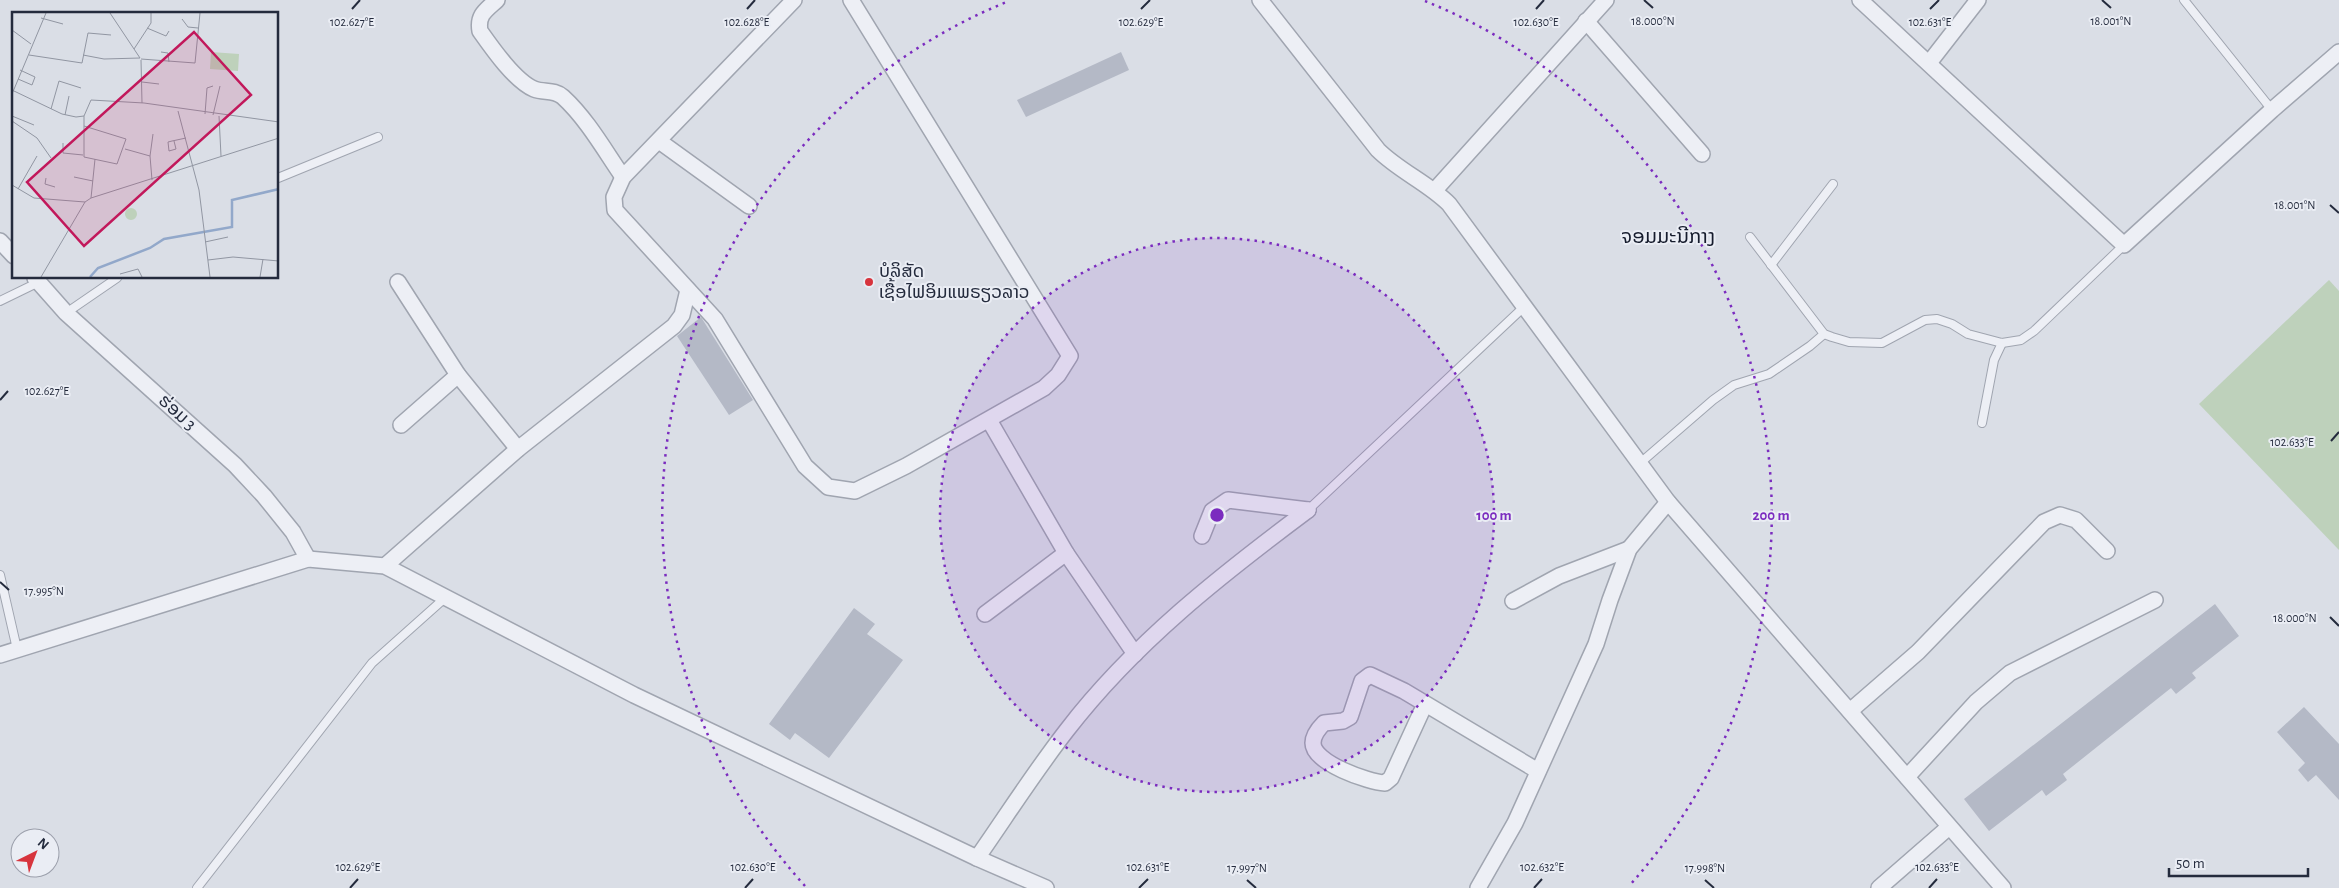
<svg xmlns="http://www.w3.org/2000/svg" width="2339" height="888" viewBox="0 0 2339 888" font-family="'Alegreya Sans','Noto Sans Lao',sans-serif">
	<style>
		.green { fill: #bed1bb }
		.building { fill: #b4b9c6 }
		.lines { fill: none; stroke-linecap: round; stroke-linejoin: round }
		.service-casing { stroke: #a0a5b0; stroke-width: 10 }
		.minor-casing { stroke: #a0a5b0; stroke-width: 18 }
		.service { stroke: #edeff5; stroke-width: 8 }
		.minor { stroke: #edeff5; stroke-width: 15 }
		.ticks { fill: none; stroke: #242b3d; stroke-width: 2 }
		.ring { fill: none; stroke: #7b2cbf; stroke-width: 2.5; stroke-dasharray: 2.5 5 }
		.poi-dot { fill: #d7343d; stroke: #eaedf4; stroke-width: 2 }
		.labels { text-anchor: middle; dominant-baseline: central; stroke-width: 4; stroke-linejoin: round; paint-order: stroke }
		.poi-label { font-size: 18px; fill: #242b3d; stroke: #eaedf4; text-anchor: start }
		.street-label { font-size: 18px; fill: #242b3d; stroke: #eaedf4 }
		.quarter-label { font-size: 20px; fill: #161c2d; stroke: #eaedf4 }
		.inset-river { fill: none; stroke: #92a8ca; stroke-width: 2.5 }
		.inset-road { fill: none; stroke: #9196a2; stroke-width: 1 }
		.view { fill: #c2185b; fill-opacity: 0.15; stroke: #c2185b; stroke-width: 2.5 }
		.inset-edge { fill: none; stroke: #242b3d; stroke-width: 2.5 }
		.ticks-label { font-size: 12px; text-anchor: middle; fill: #242b3d; stroke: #eaedf4; stroke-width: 4; stroke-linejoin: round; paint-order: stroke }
		.centre { fill: #7b2cbf; stroke: #eaedf4; stroke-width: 2.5 }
		.ring-label { font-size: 15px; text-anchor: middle; font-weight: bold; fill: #7b2cbf; stroke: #eaedf4; stroke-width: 4; stroke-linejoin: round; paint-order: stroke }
	</style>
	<rect width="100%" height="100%" fill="#dadee6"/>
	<polygon class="green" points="2329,280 2339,291 2339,550 2199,404"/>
	<g class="building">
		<polygon points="1121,52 1129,70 1026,117 1017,100"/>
		<polygon points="701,317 753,400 729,415 677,336"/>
		<polygon points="2215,604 2239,636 2192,673 2196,678 2176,694 2171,688 2063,774 2067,780 2046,796 2042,790 1989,831 1964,799"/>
		<polygon points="854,608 875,624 867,634 903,660 829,758 795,733 790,740 769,724"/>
		<polygon points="2304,707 2339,744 2339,800 2316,775 2308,782 2298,770 2305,763 2277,732"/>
	</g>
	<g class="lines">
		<defs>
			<g id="service">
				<polyline points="2184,0 2272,110"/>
				<polyline points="278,178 378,137"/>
				<polyline points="1750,237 1824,334 1832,337 1849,342 1882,343 1925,320 1937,319 1952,324 1968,334 2002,343 2021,340 2034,331 2124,245"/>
				<polyline points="1771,265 1833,184"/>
				<polyline points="0,301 39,282"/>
				<polyline points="66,313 117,278"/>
				<polyline points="1982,423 1994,360 2002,343"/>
				<polyline points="1639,464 1713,400 1734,385 1769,374 1810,346 1824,334"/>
				<polyline points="1308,510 1524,307"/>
				<polyline points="0,575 17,649"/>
				<polyline points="197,888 372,663 446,597"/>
			</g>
			<g id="minor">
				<path d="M497 0C486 10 477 15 480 31 492 48 515 81 534 89 544 93 554 89 563 97 587 119 605 151 623 177"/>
				<polyline points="794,0 623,177 614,197 615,210 715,319 805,466 828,487 855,491 906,466 1044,388 1058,375 1070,356 851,0"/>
				<path d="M1260 0 1378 150C1399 171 1428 183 1449 204L1668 502 2003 888"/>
				<polyline points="1860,0 2124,245 2272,110 2339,52"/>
				<polyline points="1586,21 1702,154"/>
				<polyline points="1929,63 1978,0"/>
				<polyline points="659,141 749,206"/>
				<polyline points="1435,190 1606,0"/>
				<polyline points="0,241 14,256"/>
				<polyline points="35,278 66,313 235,465 264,496 293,532 308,559"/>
				<polyline points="398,282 458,375 518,449"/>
				<polyline points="989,420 1066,553 1135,654"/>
				<polyline points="401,425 458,375"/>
				<polyline points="1202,536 1212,511 1228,500 1308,510"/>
				<polyline points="385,566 518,449 674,326 682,315 688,290"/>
				<polyline points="1513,601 1559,576 1629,549"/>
				<polyline points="985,614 1066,553"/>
				<polyline points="0,655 308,559 385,566 634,695 977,858 1046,888"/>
				<path d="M1425 704 1391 778 1385 783C1368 782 1313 763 1313 743 1313 735 1319 728 1324 723L1343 721 1350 717 1362 681 1370 675 1404 691 1538 771"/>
				<polyline points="1850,711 1918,652 2044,522 2060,515 2076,520 2107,551"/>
				<polyline points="1907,777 1976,702 2010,673 2155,600"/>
				<path d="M977 858C1007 815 1035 771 1067 730 1134 643 1221 575 1308 510"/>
				<polyline points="1478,888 1515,823 1596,644 1610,600 1629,549 1668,502"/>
				<polyline points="1879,888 1949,827"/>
			</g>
		</defs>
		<use href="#service" class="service-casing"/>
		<use href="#minor" class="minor-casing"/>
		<use href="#service" class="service"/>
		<use href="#minor" class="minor"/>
	</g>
	<path class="ticks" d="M1644 0 1653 8M2102 0 2111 8M352 9 360 0M747 9 755 0M1141 9 1150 0M1536 9 1544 0M1930 9 1939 0M2330 205 2339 213M0 400 8 391M2331 441 2339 432M0 582 9 590M2330 617 2339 626M1247 880 1256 888M1705 880 1714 888M350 888 358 879M745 888 753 879M1139 888 1148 879M1534 888 1542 879M1929 888 1937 879"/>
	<circle cx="1217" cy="515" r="277" fill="#7b2cbf" fill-opacity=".12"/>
	<g class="ring">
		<circle cx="1217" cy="515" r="277"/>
		<path d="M805 886A554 554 0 0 1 1009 1M1425 1A554 554 0 0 1 1629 886"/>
	</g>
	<circle class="poi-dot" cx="869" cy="282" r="5"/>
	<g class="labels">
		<g class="poi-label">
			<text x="879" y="272">ບໍລິສັດ<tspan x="879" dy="21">ເຊື້ອໄຟອິມແພຣຽວລາວ</tspan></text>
		</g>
		<g class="street-label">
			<text transform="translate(177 413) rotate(42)">ຮ່ອມ 3</text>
		</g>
		<g class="quarter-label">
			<text x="1668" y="237">ຈອມມະນີກາງ</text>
		</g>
	</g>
	<g transform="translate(12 12)">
		<rect width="266" height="266" fill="#dadee6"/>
		<path d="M199 40 227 42 226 59 198 57ZM113 202a6 6 0 1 1 12 0a6 6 0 1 1-12 0Z" fill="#bed1bb"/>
		<path class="inset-river" d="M78 265 86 256 138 236 152 227 220 215V188L267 177"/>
		<path class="inset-road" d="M98 1 128 46M29 6 51 12M170 7 176 15 186 16M135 16 154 24 157 19M0 18 19 32M122 37 139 11V1M149 40 156 41 157 50M17 43 70 51 76 21 99 23M71 43 92 47 128 46M129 47 183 51 188 1M129 48 130 91M6 67 20 73 23 65 8 58M130 70 147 72M2 79 50 102 64 105 72 104M0 82 34 1M39 97 47 69 69 76M166 99 187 178 198 265M193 102 195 76 201 74M53 103 57 84M201 103 208 74M0 104 22 113M207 104 209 144M0 109 25 126 39 146M72 114 114 127 105 152 72 145V104L79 88 132 91 267 110M162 129 164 137 157 139 156 130 160 129 174 126M51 131V141L71 143M113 137 138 144M62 165 81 169M34 166 33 172 43 175M140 168 138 144 141 122M0 173 22 186 73 190M6 177 25 144M79 186 83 147M193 230 216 225M196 248 221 245 267 249M108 262 126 257 130 265M29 265 73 190 79 186 267 126M248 265 251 247"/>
		<path class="view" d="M182 20 239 83 72 234 15 170Z"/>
		<rect width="266" height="266" class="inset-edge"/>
	</g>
	<g class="ticks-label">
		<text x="1653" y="25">18.000°N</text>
		<text x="2111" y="25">18.001°N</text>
		<text x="352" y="26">102.627°E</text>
		<text x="747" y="26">102.628°E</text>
		<text x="1141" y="26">102.629°E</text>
		<text x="1536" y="26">102.630°E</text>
		<text x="1930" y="26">102.631°E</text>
		<text x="2295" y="209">18.001°N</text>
		<text x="47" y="395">102.627°E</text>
		<text x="2292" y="446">102.633°E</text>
		<text x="44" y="595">17.995°N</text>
		<text x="2295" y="622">18.000°N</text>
		<text x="358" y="871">102.629°E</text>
		<text x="753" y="871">102.630°E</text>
		<text x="1148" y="871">102.631°E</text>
		<text x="1542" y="871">102.632°E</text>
		<text x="1937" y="871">102.633°E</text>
		<text x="1247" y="872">17.997°N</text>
		<text x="1705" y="872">17.998°N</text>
	</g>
	<circle cx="1217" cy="515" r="8" class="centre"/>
	<g class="ring-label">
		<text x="1494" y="520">100 m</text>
		<text x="1771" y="520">200 m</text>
	</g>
	<g transform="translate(35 853) rotate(42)"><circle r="24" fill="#eaedf4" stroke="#9b9fab"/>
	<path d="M0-4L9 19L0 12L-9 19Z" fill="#d7343d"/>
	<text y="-8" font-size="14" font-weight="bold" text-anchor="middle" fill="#242b3d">N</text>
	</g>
	<path d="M2169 868v8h139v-8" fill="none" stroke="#242b3d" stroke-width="2.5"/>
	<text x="2176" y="868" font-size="15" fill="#242b3d" stroke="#eaedf4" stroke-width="4" paint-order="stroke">50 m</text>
</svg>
